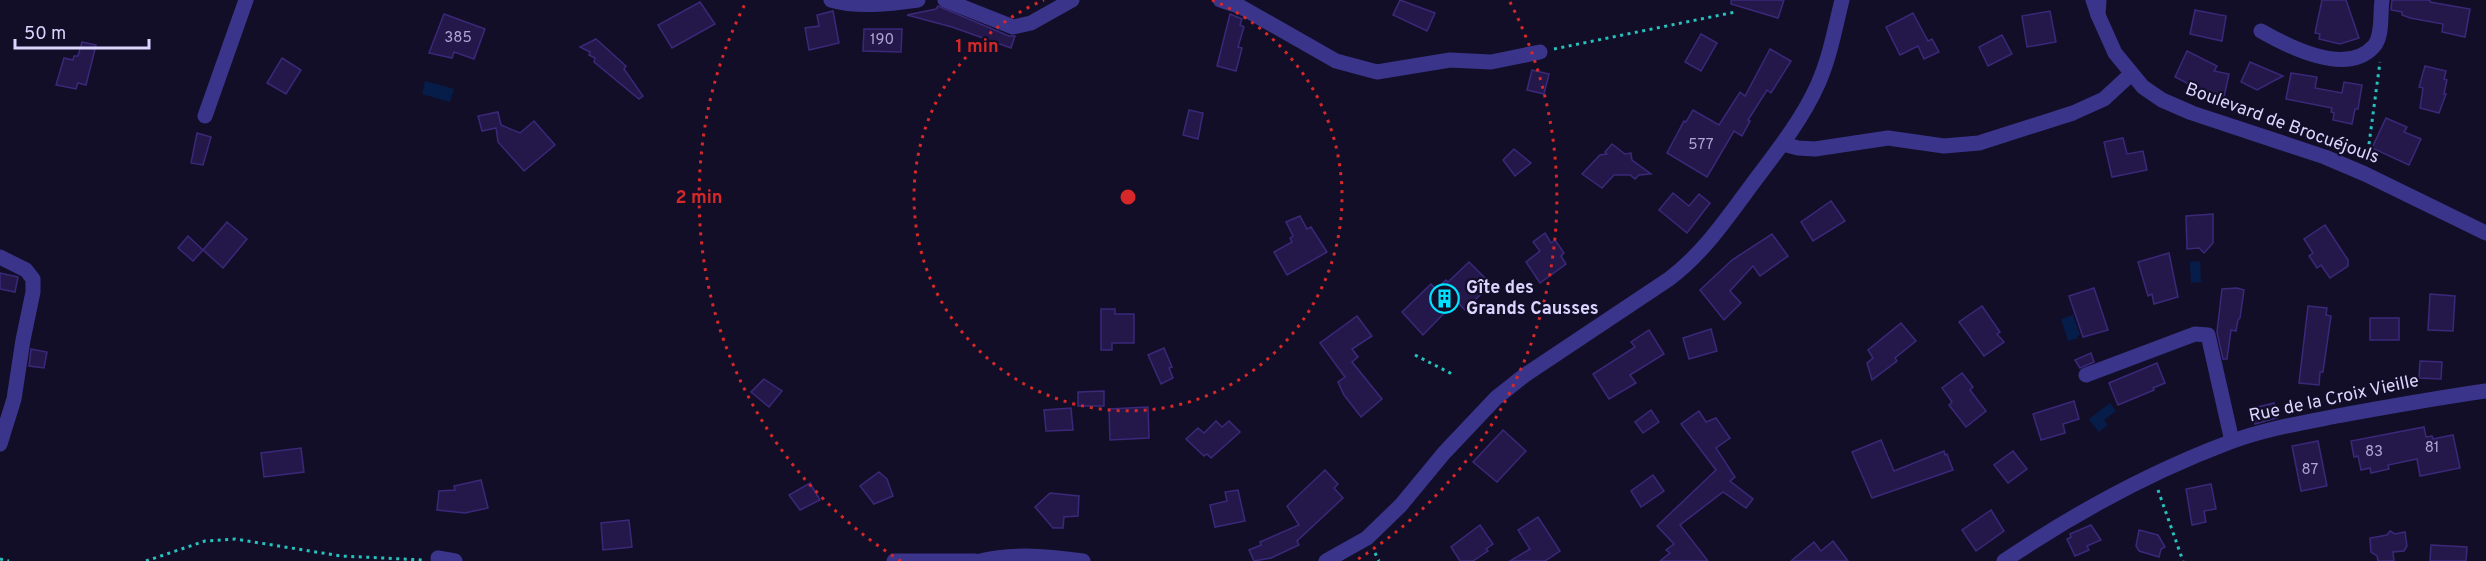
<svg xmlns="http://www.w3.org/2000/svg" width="2486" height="561" viewBox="0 0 2486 561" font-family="Overpass,sans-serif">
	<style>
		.water { fill: #061d49 }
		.building { fill: #24184b; stroke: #3a2879; stroke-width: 1.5 }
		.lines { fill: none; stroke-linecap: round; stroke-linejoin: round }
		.path { stroke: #26c2bd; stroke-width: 3; stroke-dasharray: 3 4.5; stroke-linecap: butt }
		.minor { stroke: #3a358b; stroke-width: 15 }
		.ring { fill: none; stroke: #d62828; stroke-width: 3; stroke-dasharray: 3 6 }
		.labels { text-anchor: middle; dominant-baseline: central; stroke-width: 4.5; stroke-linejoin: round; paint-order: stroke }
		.number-label { font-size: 15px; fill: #ada6d2 }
		.street-label { font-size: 18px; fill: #dbd5ff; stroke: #130e28 }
		.poi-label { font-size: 18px; font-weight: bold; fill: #dbd5ff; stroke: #130e28; text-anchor: start }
		.centre { fill: #d62828; stroke: #130e28; stroke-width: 3 }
		.ring-label { font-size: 18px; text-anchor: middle; font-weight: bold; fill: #d62828; stroke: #130e28; stroke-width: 4.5; stroke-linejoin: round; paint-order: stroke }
	</style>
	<rect width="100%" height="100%" fill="#130e28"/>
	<g class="water">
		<polygon points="425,81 454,89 450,102 422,94"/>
		<polygon points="2200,261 2201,282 2191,283 2190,262"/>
		<polygon points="2073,315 2080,335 2077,336 2078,338 2068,341 2061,319"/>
		<polygon points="2110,403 2116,411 2104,420 2108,425 2099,432 2089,419"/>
	</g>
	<g class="building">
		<polygon points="1400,0 1435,13 1427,31 1393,15"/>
		<polygon points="1731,0 1784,0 1778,18 1731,4"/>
		<polygon points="2322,0 2346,0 2359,38 2340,44 2319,39 2320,34 2315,33"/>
		<polygon points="2392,0 2430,0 2430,2 2470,9 2465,37 2442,32 2443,24 2410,18 2402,15 2402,12 2391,10"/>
		<polygon points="700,2 715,24 672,48 658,25"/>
		<polygon points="938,6 1009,36 1015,36 1011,48 952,27 907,15 936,9"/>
		<polygon points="2195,10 2226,16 2222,41 2190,34"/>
		<polygon points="833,11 839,43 809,50 805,28 819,26 817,15"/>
		<polygon points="2050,11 2056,42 2027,47 2022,16"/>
		<polygon points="1913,13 1928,41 1932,39 1939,52 1924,59 1918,46 1900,55 1886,27"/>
		<polygon points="444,14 485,29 474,59 454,52 452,58 429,53"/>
		<polygon points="1230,14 1242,19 1240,25 1244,27 1238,47 1242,48 1236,71 1217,66"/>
		<polygon points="864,29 902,29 901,52 863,51"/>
		<polygon points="1701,34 1717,43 1701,71 1685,62"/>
		<polygon points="2002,35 2012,54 1988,66 1979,47"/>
		<polygon points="596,39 626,66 624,69 643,96 639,99 594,62 595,58 589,55 590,52 580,47"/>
		<polygon points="82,42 96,45 86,85 78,83 76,89 56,85 64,58 73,60 74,56 78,56"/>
		<polygon points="1770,49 1791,61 1771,93 1767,90 1748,120 1750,121 1742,136 1734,131 1707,177 1667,153 1684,121 1686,122 1693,110 1719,125 1740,92 1745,96"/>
		<polygon points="2187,51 2217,66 2214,71 2229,74 2224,97 2204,92 2175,77"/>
		<polygon points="282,58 301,70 286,94 267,83"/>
		<polygon points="2250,62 2283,76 2257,90 2241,82"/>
		<polygon points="2425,66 2446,71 2444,79 2447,80 2444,94 2446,94 2439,113 2420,108 2423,88 2419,87"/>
		<polygon points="1532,70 1549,74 1544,94 1527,90"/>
		<polygon points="2291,73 2317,77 2315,88 2342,93 2344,82 2362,85 2358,109 2355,109 2352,124 2333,120 2334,113 2331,112 2332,108 2286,99"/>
		<polygon points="1189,110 1203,113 1198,139 1183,135"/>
		<polygon points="498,112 501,125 520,133 534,121 555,145 524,171 498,142 496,128 482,131 478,116"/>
		<polygon points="2386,118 2407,127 2404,132 2421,139 2409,165 2372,148"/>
		<polygon points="197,133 211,137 203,165 191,163"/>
		<polygon points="2123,138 2127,154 2143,151 2147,170 2112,177 2104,142"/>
		<polygon points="1612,144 1625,154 1631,153 1632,160 1651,174 1639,175 1635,179 1630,175 1614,175 1602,188 1582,174 1600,155 1607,154 1605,152"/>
		<polygon points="1514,149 1531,163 1515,176 1503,160"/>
		<polygon points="1673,193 1689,206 1699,194 1710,203 1687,233 1659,210"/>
		<polygon points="1831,201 1845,221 1813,241 1801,222"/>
		<polygon points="2213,214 2213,243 2204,253 2199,248 2187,249 2186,216"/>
		<polygon points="1300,216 1307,229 1311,227 1327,252 1287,275 1274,252 1292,242 1290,238 1293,236 1286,222"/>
		<polygon points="227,222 247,239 223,268 203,250"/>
		<polygon points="2325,225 2348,260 2348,266 2330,278 2321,265 2317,268 2309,256 2313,253 2304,239"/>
		<polygon points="1545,233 1551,243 1555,240 1564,253 1561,256 1566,264 1540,283 1526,262 1540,251 1533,242"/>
		<polygon points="1772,234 1788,256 1760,276 1753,266 1730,291 1741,303 1724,320 1700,290 1732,260"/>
		<polygon points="188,236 203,250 193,261 178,248"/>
		<polygon points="2169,253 2178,297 2154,304 2152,294 2148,296 2138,262"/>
		<polygon points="1469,262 1491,284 1465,310 1456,301 1423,335 1402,312 1431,284 1436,289 1446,280 1448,282"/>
		<polygon points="0,273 18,277 15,292 0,289"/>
		<polygon points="2094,288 2108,330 2083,337 2069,296"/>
		<polygon points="2237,288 2244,290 2240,318 2238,320 2236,331 2231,330 2227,359 2223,359 2217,332 2222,289"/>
		<polygon points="2430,294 2455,296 2453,331 2428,330"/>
		<polygon points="1982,306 2000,332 1997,334 2004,342 1984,356 1959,322"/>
		<polygon points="2308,306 2327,308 2326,315 2331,316 2323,372 2320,372 2319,385 2299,383"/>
		<polygon points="1101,309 1115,309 1115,314 1134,314 1134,343 1112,343 1112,350 1101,350"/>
		<polygon points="1357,316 1372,336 1352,349 1358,357 1352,362 1382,399 1361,417 1344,395 1338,382 1345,377 1320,343"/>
		<rect x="2370" y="318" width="29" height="22"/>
		<polygon points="1901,323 1916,341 1895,358 1897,361 1872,380 1867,363 1873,358 1868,350"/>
		<polygon points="1711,329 1717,351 1689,359 1683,338"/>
		<polygon points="1649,330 1664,354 1630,375 1636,383 1609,399 1593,374 1635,347 1631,342"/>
		<polygon points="1164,348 1172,367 1169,368 1173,378 1161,384 1148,355"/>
		<polygon points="31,349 47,352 44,368 29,366"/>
		<polygon points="2091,353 2094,362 2080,368 2075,360"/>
		<polygon points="2420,361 2442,362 2441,379 2419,378"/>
		<polygon points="2157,363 2165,383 2153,388 2154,390 2118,405 2109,383"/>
		<polygon points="1962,373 1973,387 1970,390 1986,411 1966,427 1949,405 1952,402 1942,388"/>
		<polygon points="764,379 782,391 769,407 751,392"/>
		<polygon points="1104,391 1104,406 1078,406 1078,392"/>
		<polygon points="2074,401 2079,419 2063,424 2065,433 2041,440 2033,414"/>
		<polygon points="2274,403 2277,418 2255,424 2253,408"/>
		<polygon points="1148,407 1149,438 1110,440 1109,409"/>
		<polygon points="1071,408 1073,430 1046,431 1044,410"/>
		<polygon points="1651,410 1659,422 1643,433 1635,422"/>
		<polygon points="1699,411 1706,422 1716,418 1730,438 1716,448 1735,477 1730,481 1753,499 1746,508 1723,492 1680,525 1708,561 1660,561 1670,553 1666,550 1674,544 1657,526 1716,470 1681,424"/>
		<polygon points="1216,421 1222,427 1229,421 1240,432 1211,458 1207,454 1204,456 1186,439 1198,428 1204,433"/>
		<polygon points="2424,427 2426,437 2432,436 2433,439 2453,435 2460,468 2420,476 2417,459 2388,465 2389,469 2371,473 2370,468 2361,470 2358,456 2354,457 2351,441"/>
		<polygon points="1503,430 1526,451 1497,482 1473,462"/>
		<polygon points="1881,440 1894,471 1944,451 1945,455 1947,454 1953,470 1872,498 1852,452"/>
		<polygon points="2318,441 2327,486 2301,491 2292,446"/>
		<polygon points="301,448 304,472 264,477 261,453"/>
		<polygon points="2013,451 2027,469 2008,483 1994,465"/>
		<polygon points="1325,470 1338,484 1334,488 1343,498 1297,541 1299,545 1271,558 1254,561 1249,550 1261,545 1260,542 1299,525 1287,506"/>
		<polygon points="879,472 887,479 893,496 874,504 860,486"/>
		<polygon points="1653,475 1664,491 1641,507 1631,491"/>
		<polygon points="481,480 488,508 465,513 437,510 439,491 455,490 454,486"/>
		<polygon points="810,483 820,500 800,510 789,495"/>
		<polygon points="2211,484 2216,509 2204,511 2206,522 2192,525 2186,489"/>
		<polygon points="1238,490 1245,521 1215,527 1210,505 1227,501 1225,492"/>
		<polygon points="1050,493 1079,496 1078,516 1064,517 1063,528 1053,528 1035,507"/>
		<polygon points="1991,510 2004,531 1976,551 1962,530"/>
		<polygon points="1538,517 1560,551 1545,561 1510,561 1530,549 1518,530"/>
		<polygon points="629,520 632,547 603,550 601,523"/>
		<polygon points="1480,525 1493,544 1486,549 1488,551 1473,561 1460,561 1451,547"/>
		<polygon points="2091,525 2101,540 2087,546 2089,550 2075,556 2067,539 2071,537 2070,534"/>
		<polygon points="2139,530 2158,535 2165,547 2161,549 2159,557 2139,551 2136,546"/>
		<polygon points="2390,531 2395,534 2405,532 2407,546 2404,551 2393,552 2394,561 2378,561 2377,556 2371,552 2370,538 2387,535"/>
		<polygon points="1833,541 1848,561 1791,561 1814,542 1821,551"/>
		<polygon points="2431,545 2467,547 2466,561 2430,561"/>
	</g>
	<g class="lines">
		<g class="path">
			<polyline points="1554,49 1735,12"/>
			<polyline points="2367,159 2380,62"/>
			<polyline points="1415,355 1454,375"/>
			<polyline points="2158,490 2183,561"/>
			<polyline points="1375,553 1379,561"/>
			<polyline points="0,559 9,561"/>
			<polyline points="146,561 205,541 235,539 341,556 424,560"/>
		</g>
		<g class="minor">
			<path d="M831 0C858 8 889 4 918 0"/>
			<polyline points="945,0 1013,27 1031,23 1072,0"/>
			<polyline points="1220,0 1241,7 1336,61 1377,72 1450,60 1491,62 1540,52"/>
			<polyline points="2093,0 2098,15 2099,0"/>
			<polyline points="2098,15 2115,53 2143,87 2162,100 2192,113 2325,157 2365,174 2486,233"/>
			<path d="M2261 31C2289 47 2347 77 2374 46 2383 36 2380 13 2382 0"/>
			<polyline points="205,116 246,0"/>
			<polyline points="1783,144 1798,148 1815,149 1888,138 1944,146 1979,143 2073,113 2104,99 2131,74"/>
			<polyline points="0,257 26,270 33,279 33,292 23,340 14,399 0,444"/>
			<polyline points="2086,375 2195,334 2208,335 2232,441"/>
			<polyline points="438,558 455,561"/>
			<polyline points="894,561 975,561"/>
			<path d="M980 561C1015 553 1049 556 1083 561"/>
			<path d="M1326 561 1367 538 1401 505 1444 453 1496 398 1525 375 1669 279C1705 252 1729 215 1756 179 1778 150 1803 118 1818 84 1830 57 1835 28 1842 0"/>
			<path d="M2004 561C2075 513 2150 472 2230 442 2265 429 2301 423 2337 416 2387 407 2436 398 2486 391"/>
		</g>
	</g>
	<g class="ring">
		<path d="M1212 0A214 214 0 1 1 1044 0"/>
		<path d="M901 561A429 429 0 0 1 746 2M1510 2A429 429 0 0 1 1355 561"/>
	</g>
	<defs>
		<symbol id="building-ring" viewBox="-11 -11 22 22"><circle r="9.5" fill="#130e28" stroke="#01e0ff" stroke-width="1.5"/><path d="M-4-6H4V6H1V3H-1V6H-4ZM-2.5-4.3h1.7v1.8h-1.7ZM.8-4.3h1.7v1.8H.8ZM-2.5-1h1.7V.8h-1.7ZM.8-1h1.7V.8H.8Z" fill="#01e0ff"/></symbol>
	</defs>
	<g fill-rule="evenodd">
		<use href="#building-ring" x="1428" y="282" width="33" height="33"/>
	</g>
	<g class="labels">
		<g class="number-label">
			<text x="458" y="38">385</text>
			<text x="882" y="40">190</text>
			<text x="1701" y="145">577</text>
			<text x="2432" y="448">81</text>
			<text x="2374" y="452">83</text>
			<text x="2310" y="470">87</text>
		</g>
		<g class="street-label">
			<text transform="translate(2282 124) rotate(20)">Boulevard de Brocuéjouls</text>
			<text transform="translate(2334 399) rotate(-12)">Rue de la Croix Vieille</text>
		</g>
		<g class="poi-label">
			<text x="1466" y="288">Gîte des<tspan x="1466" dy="21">Grands Causses</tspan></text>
		</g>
	</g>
	<circle cx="1128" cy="197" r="9" class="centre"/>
	<g class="ring-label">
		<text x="977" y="52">1 min</text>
		<text x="699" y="203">2 min</text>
	</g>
	<path d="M15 39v9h134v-9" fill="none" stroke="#dbd5ff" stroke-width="3"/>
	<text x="24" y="39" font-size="18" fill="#dbd5ff" stroke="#130e28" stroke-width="4.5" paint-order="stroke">50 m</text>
</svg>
